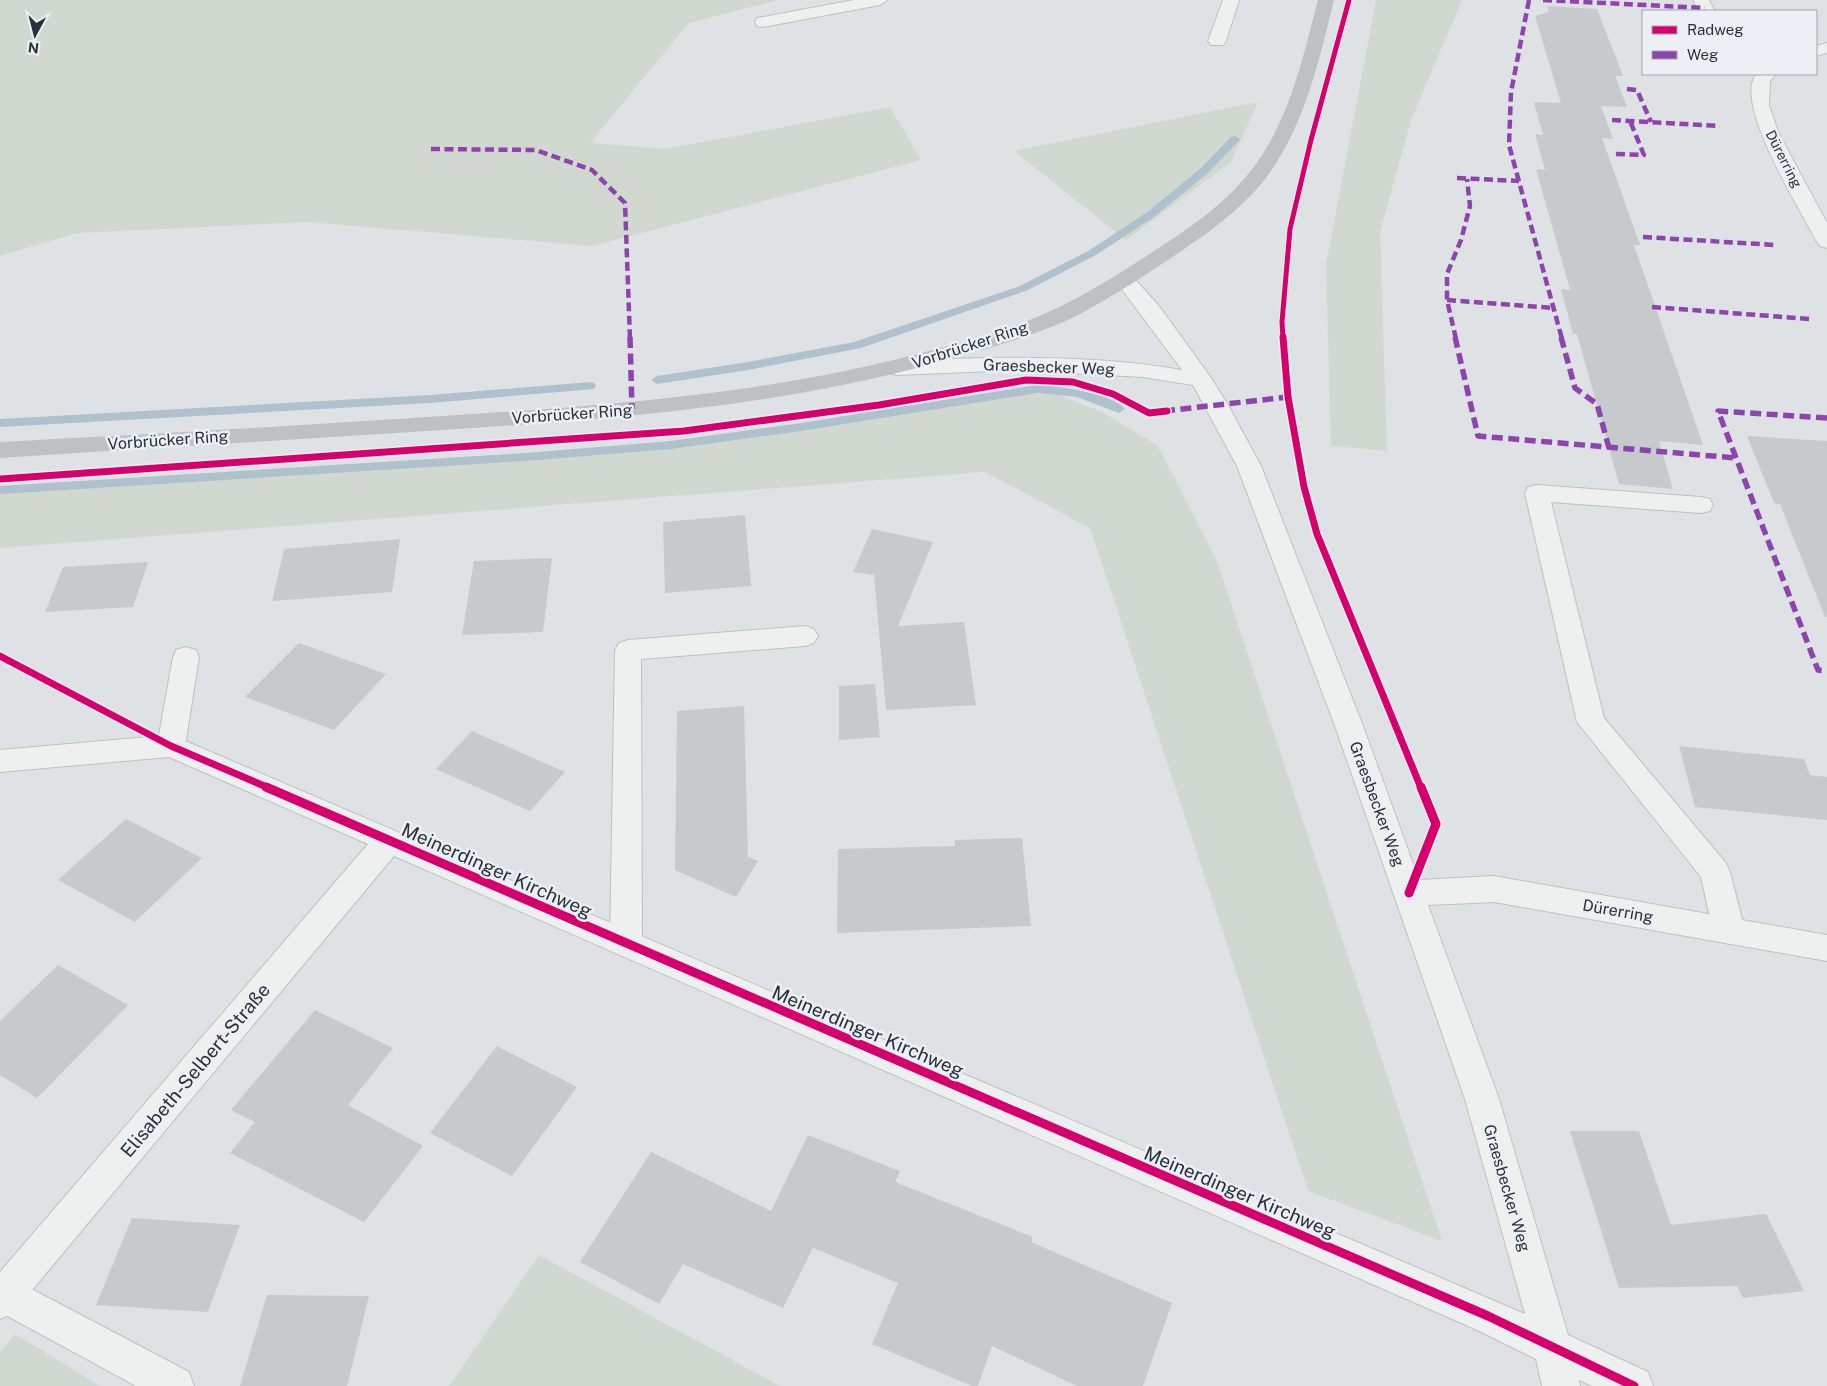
<svg xmlns="http://www.w3.org/2000/svg" width="1827" height="1386" viewBox="0 0 1827 1386" font-family="'Public Sans',sans-serif">
	<style>
		.green { fill: #d1d8d0 }
		.lines { fill: none; stroke-linecap: round; stroke-linejoin: round }
		.stream { fill: #afc1cd; fill-rule: evenodd }
		.building { fill: #c7cacc }
		.lane-casing { stroke: #bdc0c2; stroke-width: 2 }
		.street-casing { stroke: #bdc0c2; stroke-width: 2 }
		.lane { fill: #eef0f0; fill-rule: evenodd }
		.street { fill: #eef0f0; fill-rule: evenodd }
		.secondary { fill: #bdc1c3; fill-rule: evenodd }
		.quiet-far1 { stroke: #8e44ad; stroke-width: 4.5; stroke-dasharray: 9 4.5; stroke-linecap: butt }
		.quiet { stroke: #8e44ad; stroke-width: 5.5; stroke-dasharray: 11 5.5; stroke-linecap: butt }
		.cycleway-far2-casing { stroke: #ecf0f4; stroke-width: 7 }
		.cycleway-far1-casing { stroke: #ecf0f4; stroke-width: 10 }
		.cycleway-casing { stroke: #ecf0f4; stroke-width: 12 }
		.cycleway-far2 { stroke: #d6006c; stroke-width: 5 }
		.cycleway-far1 { stroke: #d6006c; stroke-width: 7 }
		.cycleway { stroke: #d6006c; stroke-width: 9 }
		.labels { text-anchor: middle; dominant-baseline: central; stroke-width: 5; stroke-linejoin: round; paint-order: stroke }
		.far-street-label { font-size: 14px; fill: #28313b; stroke: #ecf0f4 }
		.street-label { font-size: 16px; fill: #28313b; stroke: #ecf0f4 }
		.near-street-label { font-size: 19px; fill: #28313b; stroke: #ecf0f4 }
	</style>
	<rect width="100%" height="100%" fill="#dfe2e4"/>
	<g class="green">
		<polygon points="0,0 778,0 689,23 590,143 665,149 890,107 921,160 592,246 306,222 77,233 0,256"/>
		<polygon points="1376,0 1462,0 1411,120 1380,232 1387,451 1331,446 1326,265"/>
		<polygon points="1258,102 1231,162 1126,240 1014,151"/>
		<polygon points="1026,393 1059,395 1102,412 1158,446 1217,561 1442,1241 1308,1191 1090,528 985,472 0,548 0,492 678,447"/>
		<polygon points="539,1255 780,1386 449,1386"/>
		<polygon points="15,1334 100,1386 0,1386 0,1353"/>
	</g>
	<g class="lines">
		<g class="stream">
			<polygon points="1235,136 1240,139 1239,141 1208,173 1154,217 1096,255 1028,290 861,348 748,370 657,384 651,380 657,376 748,362 854,342 1020,286 1088,251 1146,213 1200,169 1231,137"/>
			<polygon points="590,382 594,383 596,386 594,389 430,403 0,427 0,419 430,395"/>
			<path d="M1037 385C1057 386 1112 393 1125 409L1119 413 1077 397 1037 393 801 431 671 449 525 461 0 494V486L525 453 671 441 801 423Z"/>
		</g>
	</g>
	<g class="building">
		<polygon points="1547,6 1597,9 1623,76 1615,76 1627,107 1601,106 1613,139 1602,138 1640,245 1634,245 1703,445 1659,441 1673,489 1619,484 1577,334 1573,334 1561,289 1570,290 1536,169 1545,170 1535,134 1543,135 1534,102 1561,103 1535,16 1549,12"/>
		<polygon points="1747,436 1827,441 1827,617 1825,617 1780,504 1774,503"/>
		<polygon points="745,515 751,586 665,593 663,522"/>
		<polygon points="872,529 933,542 898,626 964,622 976,705 886,710 874,575 853,572"/>
		<polygon points="400,539 392,592 272,601 284,549"/>
		<polygon points="552,558 543,632 462,635 474,561"/>
		<polygon points="148,562 133,607 45,612 63,567"/>
		<polygon points="299,643 386,674 334,730 245,697"/>
		<polygon points="875,684 880,737 839,740 839,686"/>
		<polygon points="744,706 748,857 758,861 736,897 675,870 677,711"/>
		<polygon points="472,731 565,772 530,811 436,769"/>
		<polygon points="1679,746 1804,759 1810,775 1827,777 1827,820 1695,807"/>
		<polygon points="126,819 202,858 135,922 58,880"/>
		<polygon points="1022,838 1031,926 837,933 838,849 955,846 955,840"/>
		<polygon points="58,965 128,1005 37,1098 0,1075 0,1021"/>
		<polygon points="315,1010 393,1048 348,1105 423,1146 364,1222 230,1153 255,1122 231,1110"/>
		<polygon points="497,1046 577,1087 512,1176 430,1133"/>
		<polygon points="1570,1131 1639,1131 1671,1225 1766,1214 1804,1291 1743,1298 1737,1286 1619,1288"/>
		<polygon points="808,1135 900,1171 895,1182 1033,1237 1031,1242 1172,1303 1143,1386 1077,1386 992,1346 978,1386 972,1386 872,1344 898,1283 813,1248 783,1308 683,1264 659,1304 580,1262 651,1152 771,1211"/>
		<polygon points="132,1218 240,1225 208,1312 96,1305"/>
		<polygon points="267,1295 369,1296 347,1386 240,1386"/>
	</g>
	<g class="lines">
		<defs>
			<g id="lane">
				<polygon points="854,0 888,0 880,5 763,27 757,26 755,22 757,18 763,17"/>
				<polygon points="1223,0 1239,0 1226,41 1223,45 1211,45 1208,41"/>
				<polygon points="1537,485 1701,497 1710,499 1713,505 1710,511 1701,513 1551,502 1604,718 1726,863 1730,872 1745,931 1740,940 1729,944 1718,940 1713,931 1701,877 1577,722 1525,493 1528,487"/>
				<polygon points="805,626 814,629 818,636 814,643 805,646 641,659 642,944 637,953 626,957 615,953 610,944 615,650 619,643 628,640"/>
				<polygon points="186,647 196,650 199,657 185,746 181,754 171,757 161,754 157,746 173,657 176,650"/>
				<polygon points="5,1275 189,1372 194,1386 136,1386 0,1312 0,1278"/>
			</g>
			<g id="street">
				<polygon points="1693,0 1709,0 1715,11 1699,11"/>
				<polygon points="1827,43 1827,53 1816,56 1816,46"/>
				<path d="M1757 74H1776L1770 81 1769 105 1778 132 1827 223V248L1820 246 1817 242C1802 213 1731 100 1757 74Z"/>
				<path d="M1125 274 1132 276 1159 306 1209 375 1228 405 1261 466 1363 726 1419 880 1494 876 1827 935V961L1494 902 1428 905 1499 1099 1568 1335 1648 1372 1653 1386H1592L1579 1380 1580 1386H1542L1536 1359 1475 1329 394 856 13 1313 0 1319V1272L368 844 169 757 0 772V750L171 735 1525 1314 1465 1099 1335 726 1237 466 1193 385 1143 377 1017 370 897 375 889 373 886 368 889 363 897 361C992 357 1088 354 1182 370L1115 280 1118 276Z"/>
			</g>
		</defs>
		<use href="#lane" class="lane-casing"/>
		<use href="#street" class="street-casing"/>
		<use href="#lane" class="lane"/>
		<use href="#street" class="street"/>
		<path class="secondary" d="M1318 0H1334C1318 64 1304 130 1262 183 1236 214 1201 238 1168 260 1136 281 1104 302 1070 319 1026 339 978 351 932 364 762 410 586 421 411 432 274 441 137 449 0 458V442C137 435 275 427 412 418 584 407 758 397 925 352 968 341 1012 329 1053 310 1087 294 1119 274 1151 253 1185 231 1223 206 1249 173 1289 124 1302 60 1318 0Z"/>
		<g class="quiet-far1">
			<polyline points="1529,0 1511,92 1509,145 1562,339"/>
			<polyline points="1543,0 1705,8"/>
			<polyline points="1627,89 1637,90 1651,122"/>
			<polyline points="1612,120 1720,126"/>
			<polyline points="431,149 536,150 592,170 625,203 630,339"/>
			<polyline points="1616,154 1644,155 1630,121"/>
			<polyline points="1457,178 1519,181"/>
			<polyline points="1643,237 1775,245"/>
			<polyline points="1447,300 1553,308"/>
			<polyline points="1652,307 1810,319"/>
			<polyline points="1456,339 1447,300 1447,274 1461,240 1470,206 1467,179"/>
		</g>
		<g class="quiet">
			<polyline points="630,337 632,409"/>
			<polyline points="1455,337 1478,436 1736,458"/>
			<polyline points="1561,337 1575,388 1597,404 1609,448"/>
			<polyline points="1164,411 1288,397"/>
			<polyline points="1827,418 1718,411 1818,670 1827,671"/>
		</g>
		<defs>
			<polyline id="cycleway-far2" points="1283,339 1282,322 1290,229 1311,140 1349,0"/>
			<g id="cycleway-far1">
				<polyline points="1283,337 1288,397 1304,487 1317,534 1421,788"/>
				<polyline points="0,479 684,431 879,405 1026,380 1073,382 1113,394 1149,413 1167,411"/>
				<polyline points="0,656 171,746 269,788"/>
			</g>
			<g id="cycleway">
				<polyline points="266,787 1488,1316 1634,1386"/>
				<polyline points="1409,893 1436,824 1421,787"/>
			</g>
		</defs>
		<use href="#cycleway-far2" class="cycleway-far2-casing"/>
		<use href="#cycleway-far1" class="cycleway-far1-casing"/>
		<use href="#cycleway" class="cycleway-casing"/>
		<use href="#cycleway-far2" class="cycleway-far2"/>
		<use href="#cycleway-far1" class="cycleway-far1"/>
		<use href="#cycleway" class="cycleway"/>
	</g>
	<g class="labels">
		<g class="far-street-label">
			<text transform="translate(1784 159) rotate(63)">Dürerring</text>
		</g>
		<g class="street-label">
			<text transform="translate(970 345) rotate(-18)">Vorbrücker Ring</text>
			<text transform="translate(1049 367) rotate(2)">Graesbecker Weg</text>
			<text transform="translate(572 414) rotate(-4)">Vorbrücker Ring</text>
			<text transform="translate(168 440) rotate(-4)">Vorbrücker Ring</text>
			<text transform="translate(1377 804) rotate(70)">Graesbecker Weg</text>
			<text transform="translate(1618 911) rotate(10)">Dürerring</text>
			<text transform="translate(1507 1188) rotate(74)">Graesbecker Weg</text>
		</g>
		<g class="near-street-label">
			<text transform="translate(497 870) rotate(24)">Meinerdinger Kirchweg</text>
			<text transform="translate(868 1031) rotate(23)">Meinerdinger Kirchweg</text>
			<text transform="translate(195 1070) rotate(-50)">Elisabeth-Selbert-Straße</text>
			<text transform="translate(1240 1192) rotate(23)">Meinerdinger Kirchweg</text>
		</g>
	</g>
	<rect x="1642" y="10" width="175" height="65" fill="#ecf0f4" stroke="#9ea4aa"/>
	<rect x="1652" y="26" width="25" height="8" fill="#d6006c" stroke="#9ea4aa"/>
	<text x="1687" y="35" font-size="15" fill="#28313b">Radweg</text>
	<rect x="1652" y="51" width="25" height="8" fill="#8e44ad" stroke="#9ea4aa"/>
	<text x="1687" y="60" font-size="15" fill="#28313b">Weg</text>
	<g transform="translate(35 35) rotate(187)" stroke="#ecf0f4" stroke-width="4" paint-order="stroke">
	<path d="M0-4L9 19L0 12L-9 19Z" fill="#28313b"/>
	<text y="-8" font-size="14" font-weight="bold" text-anchor="middle" fill="#28313b">N</text>
	</g>
</svg>
